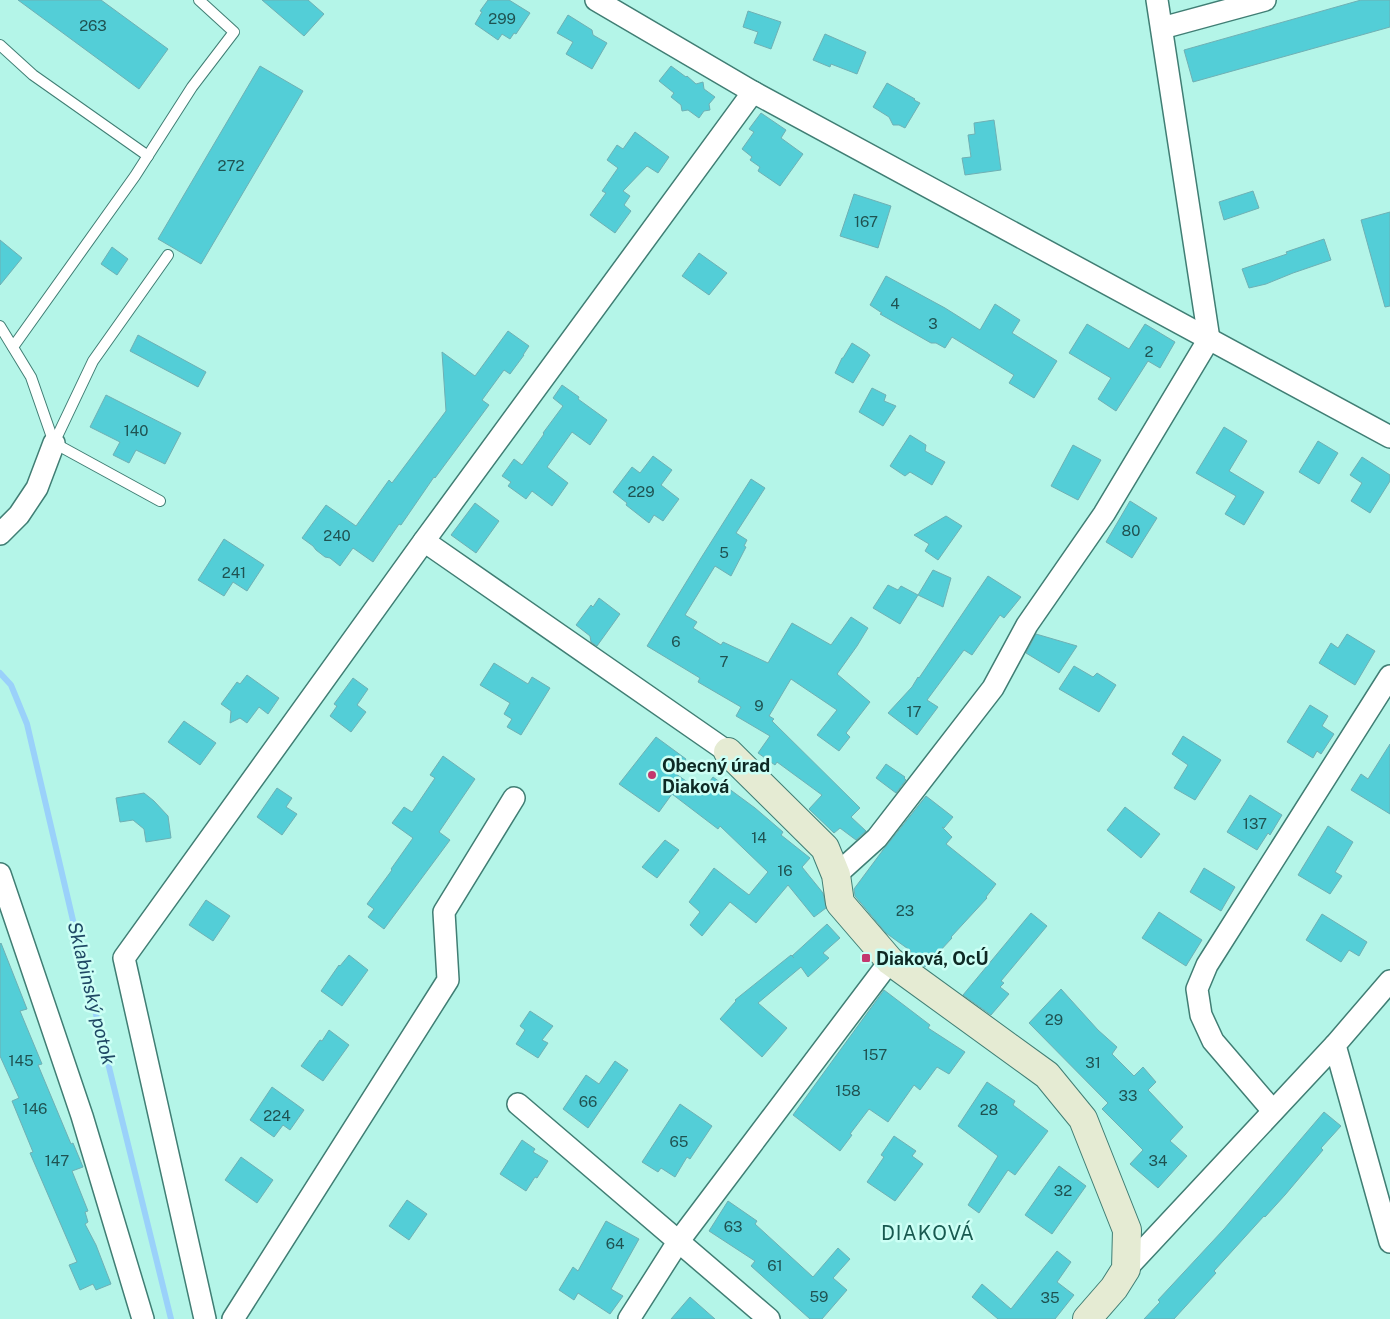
<svg xmlns="http://www.w3.org/2000/svg" width="1390" height="1319" viewBox="0 0 1390 1319" font-family="'Public Sans',sans-serif">
	<style>
		.lines { fill: none; stroke-linecap: round; stroke-linejoin: round }
		.stream { stroke: #9ad1fa; stroke-width: 6 }
		.building { fill: #53ced7; stroke: #6fb0b4 }
		.lane-casing { stroke: #407e74; stroke-width: 12 }
		.street-casing { stroke: #407e74; stroke-width: 24 }
		.secondary-casing { stroke: #407e74; stroke-width: 30 }
		.lane { stroke: #fff; stroke-width: 10 }
		.street { stroke: #fff; stroke-width: 21 }
		.secondary { stroke: #e5ebd3; stroke-width: 28 }
		.poi-dot { fill: #c3386e; stroke: #ccfff5; stroke-width: 2 }
		.labels { text-anchor: middle; dominant-baseline: central; stroke-width: 5; stroke-linejoin: round; paint-order: stroke }
		.number-label { font-size: 15px; fill: #1f5251 }
		.poi-label { font-size: 18px; font-weight: bold; fill: #0e2924; stroke: #ccfff5; text-anchor: start }
		.water-label { font-size: 19px; font-style: italic; fill: #1f4864; stroke: #ccfff5 }
		.quarter-label { font-size: 20px; letter-spacing: 1px; fill: #185a50; stroke: #ccfff5 }
	</style>
	<rect width="100%" height="100%" fill="#b4f5e8"/>
	<g class="lines">
		<polyline class="stream" points="0,673 11,685 27,724 75,929 171,1319"/>
	</g>
	<g class="building">
		<polygon points="18,0 101,0 168,49 139,89"/>
		<polygon points="262,0 308,0 324,14 304,36"/>
		<polygon points="488,0 509,0 530,13 516,34 514,33 510,39 502,34 498,40 475,24 482,12 480,11"/>
		<polygon points="1361,0 1390,0 1390,27 1193,82 1184,50"/>
		<polygon points="748,11 781,22 771,49 754,43 758,32 743,27"/>
		<polygon points="568,15 592,30 593,35 607,43 592,69 566,54 573,42 557,33"/>
		<polygon points="825,34 866,52 857,74 831,64 830,67 813,60"/>
		<polygon points="260,66 303,91 201,264 158,239"/>
		<polygon points="671,66 686,77 687,76 696,84 703,82 704,89 715,97 709,104 710,110 704,111 699,118 688,110 682,111 681,105 671,97 674,93 659,81"/>
		<polygon points="887,83 915,99 914,100 920,103 905,128 899,125 893,125 889,117 873,107"/>
		<polygon points="761,113 786,130 781,138 803,154 780,186 758,171 760,167 750,160 752,157 742,149 754,132 749,129"/>
		<polygon points="994,120 1001,170 965,175 962,158 971,157 968,135 975,134 974,123"/>
		<polygon points="635,132 669,157 658,173 647,166 623,191 630,196 624,205 631,211 615,233 590,215 606,193 602,191 618,168 607,160 617,145 623,149"/>
		<polygon points="1253,191 1259,208 1224,220 1219,202"/>
		<polygon points="854,194 891,206 878,248 840,236"/>
		<polygon points="1390,212 1390,306 1385,307 1361,220"/>
		<polygon points="1324,239 1331,260 1293,273 1266,284 1249,288 1242,269 1287,254 1286,252"/>
		<polygon points="0,240 22,258 0,285"/>
		<polygon points="112,247 128,259 117,275 101,264"/>
		<polygon points="699,253 727,273 709,295 682,276"/>
		<polygon points="886,276 945,308 980,330 995,304 1020,320 1012,333 1057,361 1034,398 1009,383 1014,375 952,337 945,348 936,343 931,343 880,314 882,313 870,305"/>
		<polygon points="1087,324 1129,349 1145,324 1175,342 1160,368 1148,361 1116,411 1098,399 1111,378 1069,353"/>
		<polygon points="508,331 529,346 523,355 524,355 510,374 504,370 482,400 489,405 435,478 434,477 401,525 399,524 373,562 353,548 340,566 330,558 325,557 316,550 313,546 302,538 326,505 356,526 389,480 392,483 446,411 442,352 475,376"/>
		<polygon points="138,335 206,372 198,387 130,351"/>
		<polygon points="852,343 868,353 868,354 870,355 853,383 835,373 842,358 843,358"/>
		<polygon points="562,385 579,397 578,399 607,420 590,445 572,432 547,467 568,483 552,506 532,491 526,499 508,486 511,482 502,476 514,459 522,465 544,434 543,433 563,406 553,398"/>
		<polygon points="872,388 886,395 884,401 896,406 883,426 859,412"/>
		<polygon points="106,395 181,433 165,464 136,450 129,463 113,455 120,442 90,427"/>
		<polygon points="1224,427 1247,441 1229,471 1264,492 1244,525 1225,514 1236,496 1196,473"/>
		<polygon points="910,435 926,445 925,451 945,462 932,485 910,472 905,476 890,466"/>
		<polygon points="1318,441 1338,453 1319,484 1299,472"/>
		<polygon points="1073,445 1101,460 1078,500 1051,486"/>
		<polygon points="653,456 672,470 661,485 679,499 663,521 654,515 649,523 626,505 627,503 613,492 632,467 640,473"/>
		<polygon points="1362,457 1390,475 1390,481 1370,513 1351,501 1362,483 1350,475"/>
		<polygon points="751,479 765,488 736,533 747,540 744,546 746,547 731,576 715,566 685,615 697,622 693,628 721,645 723,642 768,663 792,623 831,645 851,617 868,628 857,646 837,674 870,702 846,733 850,737 839,751 817,735 837,710 791,679 769,716 774,719 772,721 860,808 851,817 866,831 856,840 840,828 834,833 809,809 822,795 777,762 775,765 758,753 770,736 736,716 741,707 698,682 700,678 647,646 701,558"/>
		<polygon points="1130,501 1157,518 1132,558 1106,542"/>
		<polygon points="475,503 499,521 476,553 451,535"/>
		<polygon points="946,516 962,526 938,560 925,551 929,544 914,535"/>
		<polygon points="224,539 264,565 247,591 233,582 224,596 198,580"/>
		<polygon points="933,570 951,578 943,607 918,595"/>
		<polygon points="988,576 1021,597 1004,618 1000,615 972,655 964,650 927,700 938,707 917,735 888,713 912,687 918,677 919,678"/>
		<polygon points="888,585 898,590 901,586 918,595 900,624 873,608"/>
		<polygon points="599,598 620,614 597,646 591,642 590,636 576,625 591,605 593,607"/>
		<polygon points="1036,634 1077,646 1059,673 1026,653"/>
		<polygon points="1347,634 1375,651 1355,685 1319,663 1331,643 1338,648"/>
		<polygon points="494,663 528,684 532,677 550,688 521,735 507,727 512,719 504,714 510,703 480,685"/>
		<polygon points="1074,666 1093,677 1097,673 1116,685 1099,712 1059,689"/>
		<polygon points="247,675 279,698 268,714 259,707 247,723 240,718 230,723 231,711 221,704 237,682 240,684"/>
		<polygon points="353,678 368,689 357,705 366,712 351,732 330,716 337,706 334,704"/>
		<polygon points="1310,705 1328,716 1322,726 1334,734 1321,754 1317,751 1313,758 1287,742"/>
		<polygon points="184,721 216,743 200,765 168,742"/>
		<polygon points="1183,736 1221,760 1195,800 1174,788 1188,765 1172,754"/>
		<polygon points="656,737 686,759 676,774 702,792 713,777 755,808 783,832 781,835 810,858 802,867 823,893 826,908 814,917 788,885 756,923 730,902 702,936 690,925 700,912 689,902 714,868 749,895 768,872 720,826 718,829 672,794 659,812 619,784"/>
		<polygon points="1390,744 1390,814 1351,790 1361,774 1368,779"/>
		<polygon points="443,756 475,779 439,832 450,840 384,929 368,917 374,909 367,904 392,870 391,869 413,838 392,823 404,807 412,812 435,778 430,775"/>
		<polygon points="886,764 905,777 904,778 906,780 896,793 876,778"/>
		<polygon points="277,788 292,798 286,807 297,814 282,835 257,817"/>
		<polygon points="144,793 154,801 168,816 171,838 146,842 144,829 133,820 120,822 116,798"/>
		<polygon points="1250,795 1282,815 1270,835 1268,833 1257,850 1227,832"/>
		<polygon points="926,796 953,817 944,828 942,827 952,837 946,844 996,884 986,897 987,898 951,937 952,938 925,967 907,954 911,951 886,933 855,896 854,889 883,850"/>
		<polygon points="1125,807 1160,834 1141,858 1107,830"/>
		<polygon points="1328,826 1353,842 1335,872 1342,876 1330,894 1298,875"/>
		<polygon points="665,840 679,850 657,878 642,867"/>
		<polygon points="1204,868 1235,887 1221,911 1190,892"/>
		<polygon points="206,900 230,916 213,941 189,925"/>
		<polygon points="1159,912 1202,940 1186,966 1142,938"/>
		<polygon points="1031,913 1047,926 1001,981 1004,983 1000,987 1009,994 991,1015 963,995"/>
		<polygon points="1322,914 1367,942 1359,956 1349,950 1341,962 1306,940"/>
		<polygon points="827,924 840,938 823,953 829,958 808,977 801,967 758,1003 787,1028 762,1057 720,1019 736,1001 735,1000 791,955 794,958 792,956"/>
		<polygon points="1,943 27,1009 20,1011 42,1064 38,1065 71,1144 73,1143 83,1167 72,1171 88,1211 85,1212 88,1222 85,1224 96,1245 111,1284 96,1290 93,1284 80,1290 69,1265 77,1262 30,1153 33,1152 12,1101 19,1098 0,1056 0,944"/>
		<polygon points="349,955 368,970 342,1006 321,991 339,965 340,966"/>
		<polygon points="1061,989 1098,1030 1117,1047 1112,1054 1134,1076 1143,1067 1156,1082 1148,1090 1183,1127 1170,1141 1187,1156 1158,1188 1130,1164 1143,1150 1102,1109 1108,1103 1029,1023"/>
		<polygon points="884,990 930,1025 928,1028 965,1052 949,1074 937,1067 920,1090 914,1085 888,1122 869,1109 850,1134 852,1135 840,1151 793,1115"/>
		<polygon points="530,1011 553,1026 542,1040 548,1043 538,1058 516,1044 525,1030 520,1026"/>
		<polygon points="329,1030 349,1045 323,1081 301,1066 320,1040 322,1041"/>
		<polygon points="615,1061 628,1070 588,1128 563,1109 586,1075 599,1084"/>
		<polygon points="987,1082 1015,1101 1013,1105 1048,1131 1015,1175 1008,1170 979,1213 968,1205 998,1156 958,1126"/>
		<polygon points="272,1087 304,1110 290,1130 283,1125 274,1137 250,1120"/>
		<polygon points="680,1104 712,1126 690,1159 687,1157 675,1177 661,1168 658,1172 642,1162"/>
		<polygon points="1324,1112 1341,1126 1321,1148 1323,1150 1285,1195 1265,1217 1264,1216 1214,1271 1216,1273 1174,1319 1144,1319 1160,1302 1158,1300 1224,1229"/>
		<polygon points="894,1136 916,1151 912,1156 923,1164 895,1201 867,1182 884,1157 881,1155"/>
		<polygon points="522,1140 535,1149 533,1152 548,1161 537,1178 535,1177 526,1191 500,1174"/>
		<polygon points="241,1157 273,1180 257,1203 225,1180"/>
		<polygon points="1059,1166 1086,1186 1052,1234 1025,1215"/>
		<polygon points="407,1200 427,1214 409,1240 389,1226"/>
		<polygon points="728,1201 757,1221 755,1224 813,1277 838,1248 850,1259 833,1278 847,1290 822,1319 810,1319 751,1266 755,1261 709,1231"/>
		<polygon points="606,1221 639,1239 611,1289 623,1296 610,1314 578,1293 574,1300 559,1290 573,1267 578,1271"/>
		<polygon points="1057,1251 1071,1262 1057,1282 1074,1295 1055,1319 998,1319 972,1297 982,1284 1011,1309"/>
		<polygon points="690,1297 715,1319 671,1319"/>
	</g>
	<g class="lines">
		<defs>
			<g id="lane">
				<polyline points="0,45 33,75 148,156"/>
				<polyline points="0,326 31,377 54,443 160,501"/>
				<polyline points="13,347 135,176 192,87 234,32 199,0"/>
				<polyline points="54,443 93,361 168,255"/>
			</g>
			<g id="street">
				<polyline points="596,0 753,92 1390,437"/>
				<polyline points="1162,28 1265,0"/>
				<polyline points="0,534 19,515 37,488 54,443"/>
				<polyline points="424,541 728,752"/>
				<polyline points="0,874 82,1116 143,1319"/>
				<polyline points="836,875 877,838 993,688 1027,625 1104,514 1209,339 1157,0"/>
				<polyline points="1390,981 1335,1045 1390,1242"/>
				<polyline points="518,1104 769,1319"/>
				<polyline points="1273,1111 1213,1041 1201,1015 1197,989 1207,965 1390,676"/>
				<polyline points="1126,1269 1335,1045"/>
				<polyline points="205,1319 124,958 424,541 753,92"/>
				<polyline points="233,1319 448,980 444,912 514,798"/>
				<polyline points="629,1319 678,1242 890,961"/>
			</g>
			<polyline id="secondary" points="728,752 825,848 836,875 840,903 890,961 1047,1075 1083,1119 1127,1230 1126,1269 1114,1288 1087,1319"/>
		</defs>
		<use href="#lane" class="lane-casing"/>
		<use href="#street" class="street-casing"/>
		<use href="#secondary" class="secondary-casing"/>
		<use href="#lane" class="lane"/>
		<use href="#street" class="street"/>
		<use href="#secondary" class="secondary"/>
	</g>
	<g class="poi-dot">
		<circle cx="652" cy="775" r="5"/>
		<rect x="861" y="953" width="10" height="10" rx="2.5"/>
	</g>
	<g class="labels">
		<g class="number-label">
			<text x="502" y="18">299</text>
			<text x="93" y="25">263</text>
			<text x="231" y="165">272</text>
			<text x="866" y="221">167</text>
			<text x="895" y="303">4</text>
			<text x="933" y="323">3</text>
			<text x="1149" y="351">2</text>
			<text x="136" y="430">140</text>
			<text x="641" y="491">229</text>
			<text x="1131" y="530">80</text>
			<text x="337" y="535">240</text>
			<text x="724" y="552">5</text>
			<text x="234" y="572">241</text>
			<text x="676" y="641">6</text>
			<text x="724" y="661">7</text>
			<text x="759" y="705">9</text>
			<text x="914" y="711">17</text>
			<text x="1255" y="823">137</text>
			<text x="759" y="837">14</text>
			<text x="785" y="870">16</text>
			<text x="905" y="910">23</text>
			<text x="1054" y="1019">29</text>
			<text x="875" y="1054">157</text>
			<text x="21" y="1060">145</text>
			<text x="1093" y="1062">31</text>
			<text x="848" y="1090">158</text>
			<text x="1128" y="1095">33</text>
			<text x="588" y="1101">66</text>
			<text x="35" y="1108">146</text>
			<text x="989" y="1109">28</text>
			<text x="277" y="1115">224</text>
			<text x="679" y="1141">65</text>
			<text x="57" y="1160">147</text>
			<text x="1158" y="1160">34</text>
			<text x="1063" y="1190">32</text>
			<text x="733" y="1226">63</text>
			<text x="615" y="1243">64</text>
			<text x="775" y="1265">61</text>
			<text x="819" y="1296">59</text>
			<text x="1050" y="1297">35</text>
		</g>
		<g class="poi-label">
			<text x="662" y="765">Obecný úrad<tspan x="662" dy="21">Diaková</tspan></text>
			<text x="876" y="958">Diaková, OcÚ</text>
		</g>
		<g class="water-label">
			<text transform="translate(92 993) rotate(76)">Sklabinský potok</text>
		</g>
		<g class="quarter-label">
			<text x="928" y="1233">DIAKOVÁ</text>
		</g>
	</g>
</svg>
